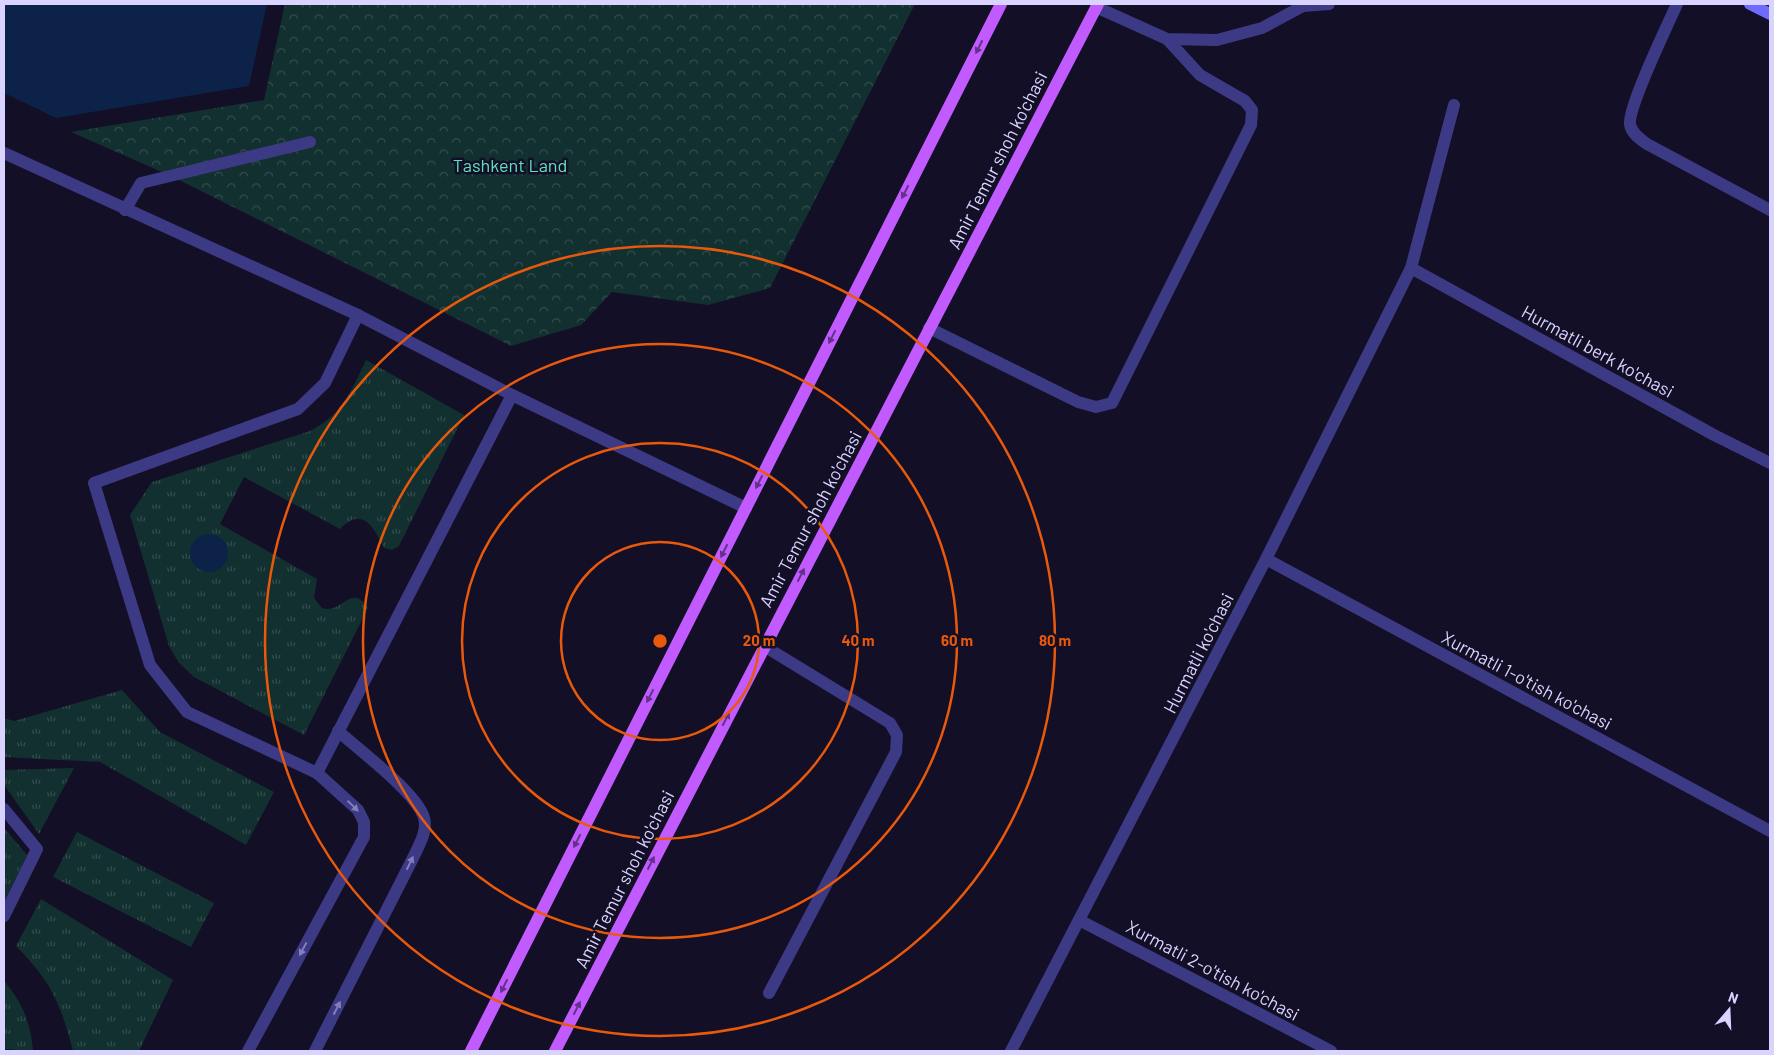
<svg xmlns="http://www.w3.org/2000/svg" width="1774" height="1055" viewBox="0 0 1774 1055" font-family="Barlow,sans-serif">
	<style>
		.grass { fill: url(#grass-tufts) }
		.forest { fill: url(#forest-crowns) }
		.water { fill: #0c2248 }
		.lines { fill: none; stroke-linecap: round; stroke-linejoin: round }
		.lane { stroke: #3d3a85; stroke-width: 12 }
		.street { stroke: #3d3a85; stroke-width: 12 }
		.secondary { stroke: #6f6bff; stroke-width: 12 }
		.primary { stroke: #c25bff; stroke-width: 12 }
		.oneway { fill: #623188 }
		.oneway2 { fill: #837fbc }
		.ring { fill: none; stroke: #e8590c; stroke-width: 2.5 }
		.labels { text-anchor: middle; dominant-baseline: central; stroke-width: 5; stroke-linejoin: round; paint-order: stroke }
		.street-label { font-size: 18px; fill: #d9d4ff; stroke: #130f26 }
		.park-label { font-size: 18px; fill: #5fe0c0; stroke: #130f26 }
		.centre { fill: #e8590c; stroke: #130f26; stroke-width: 2.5 }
		.ring-label { font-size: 15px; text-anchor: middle; font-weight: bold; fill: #e8590c; stroke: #130f26; stroke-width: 5; stroke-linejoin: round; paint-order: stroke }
	</style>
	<defs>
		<pattern id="grass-tufts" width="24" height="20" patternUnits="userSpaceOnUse" patternTransform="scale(1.25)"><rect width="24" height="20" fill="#12302f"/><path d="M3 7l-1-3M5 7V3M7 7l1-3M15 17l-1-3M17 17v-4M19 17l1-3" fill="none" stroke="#344d4e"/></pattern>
		<pattern id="forest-crowns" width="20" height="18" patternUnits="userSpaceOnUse" patternTransform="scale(1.25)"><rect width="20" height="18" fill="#12302f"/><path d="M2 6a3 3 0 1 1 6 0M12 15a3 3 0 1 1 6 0" fill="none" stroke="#344d4e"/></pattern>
	</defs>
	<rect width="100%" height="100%" fill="#130f26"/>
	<g class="grass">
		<path d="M366 360 464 415 399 546 392 550 384 548C374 528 363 505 340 529L244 477 220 524 317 579 314 598 322 608C342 615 351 582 368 608L304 735 194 677 179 663 169 646 130 515 152 482 310 431C341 416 352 390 366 360Z"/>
		<polygon points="122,690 160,732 274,792 246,845 100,762 4,757 4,718 14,721"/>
		<polygon points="74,768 39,834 4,785 4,770"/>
		<polygon points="4,828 27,855 4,902"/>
		<polygon points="77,832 214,903 191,947 53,877"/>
		<path d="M41 899 173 980 139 1051H73C60 1002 52 983 16 946Z"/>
		<path d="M4 981C22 1002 31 1023 33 1051L4 1049Z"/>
	</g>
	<polygon class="forest" points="285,4 915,4 770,288 708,305 612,292 581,325 511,346 171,176 71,132 264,100"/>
	<g class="water">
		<polygon points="4,4 267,4 249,86 56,118 4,93"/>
		<circle cx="209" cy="553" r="19"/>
	</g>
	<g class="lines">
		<g class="lane">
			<path d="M1677 4C1668 24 1628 107 1630 124 1631 133 1640 139 1647 144L1770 210"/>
			<polyline points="1096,7 1167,39 1217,40 1262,28 1303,6 1329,4"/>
			<polyline points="4,153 358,315 512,395 746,508"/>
			<polyline points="125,210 141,183 310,142"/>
			<polyline points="358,315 325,383 298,409 94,483 150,665 187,712 317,773 512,395"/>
			<polyline points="929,328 1078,402 1096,407 1112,403 1251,125 1252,110 1245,101 1200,75 1167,39"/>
			<polyline points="764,646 890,723 897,735 896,752 769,993"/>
			<polyline points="4,809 37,849 4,916"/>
			<polyline points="248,1051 364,837 364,822 358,810 317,773"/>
			<path d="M315 1051 413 858C418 847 428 831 424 818 418 794 358 749 338 731"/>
		</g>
		<g class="street">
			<polyline points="1411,268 1714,435 1770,463"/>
			<polyline points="1266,559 1770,831"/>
			<polyline points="1079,920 1331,1051"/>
			<polyline points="1011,1051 1266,559 1411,268 1454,105"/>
		</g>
		<polyline class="secondary" points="1750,4 1770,14"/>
		<g class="primary">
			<polyline points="471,1051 1001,4"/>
			<polyline points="555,1051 1098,4"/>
		</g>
	</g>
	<defs><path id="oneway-solid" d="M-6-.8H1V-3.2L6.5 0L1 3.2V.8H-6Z" transform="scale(1.25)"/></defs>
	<g class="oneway">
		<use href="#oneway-solid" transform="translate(979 47) rotate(117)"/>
		<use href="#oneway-solid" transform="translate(905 192) rotate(117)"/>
		<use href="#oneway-solid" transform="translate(832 337) rotate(117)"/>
		<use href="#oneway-solid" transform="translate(759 482) rotate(117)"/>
		<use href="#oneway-solid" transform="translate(724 551) rotate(117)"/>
		<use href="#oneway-solid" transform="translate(801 575) rotate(-63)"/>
		<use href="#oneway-solid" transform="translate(650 696) rotate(117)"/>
		<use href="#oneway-solid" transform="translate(726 719) rotate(-63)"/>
		<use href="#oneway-solid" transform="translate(577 841) rotate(117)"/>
		<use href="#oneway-solid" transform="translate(651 863) rotate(-63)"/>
		<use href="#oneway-solid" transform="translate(504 986) rotate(117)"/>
		<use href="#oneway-solid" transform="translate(577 1008) rotate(-63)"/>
	</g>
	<g class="oneway2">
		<use href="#oneway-solid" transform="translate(353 806) rotate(44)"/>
		<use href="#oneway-solid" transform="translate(410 863) rotate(-64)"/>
		<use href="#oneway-solid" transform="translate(303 949) rotate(118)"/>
		<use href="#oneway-solid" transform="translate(337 1008) rotate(-63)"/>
	</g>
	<g class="ring">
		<circle cx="660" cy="641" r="99"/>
		<circle cx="660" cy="641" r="198"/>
		<circle cx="660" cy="641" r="297"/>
		<circle cx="660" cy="641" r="395"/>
	</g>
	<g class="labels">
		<g class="street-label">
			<text transform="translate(997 160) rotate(-63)">Amir Temur shoh ko'chasi</text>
			<text transform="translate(1598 351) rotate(29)">Hurmatli berk ko'chasi</text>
			<text transform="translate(810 519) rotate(-62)">Amir Temur shoh ko'chasi</text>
			<text transform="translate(1198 653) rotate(-63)">Hurmatli ko'chasi</text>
			<text transform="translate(1527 680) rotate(28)">Xurmatli 1-o'tish ko'chasi</text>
			<text transform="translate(624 879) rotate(-63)">Amir Temur shoh ko'chasi</text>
			<text transform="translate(1213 970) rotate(28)">Xurmatli 2-o'tish ko'chasi</text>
		</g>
		<g class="park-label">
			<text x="510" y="165">Tashkent Land</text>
		</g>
	</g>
	<circle cx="660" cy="641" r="8" class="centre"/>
	<g class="ring-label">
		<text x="759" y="646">20 m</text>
		<text x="858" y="646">40 m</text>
		<text x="957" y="646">60 m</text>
		<text x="1055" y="646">80 m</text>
	</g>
	<rect width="1774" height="1055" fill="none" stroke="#d9d4ff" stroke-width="10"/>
	<g transform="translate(1729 1010) rotate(19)" stroke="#130f26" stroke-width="4" paint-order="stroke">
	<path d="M0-4L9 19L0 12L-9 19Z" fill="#d9d4ff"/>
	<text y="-8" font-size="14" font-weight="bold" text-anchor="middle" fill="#d9d4ff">N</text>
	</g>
</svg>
